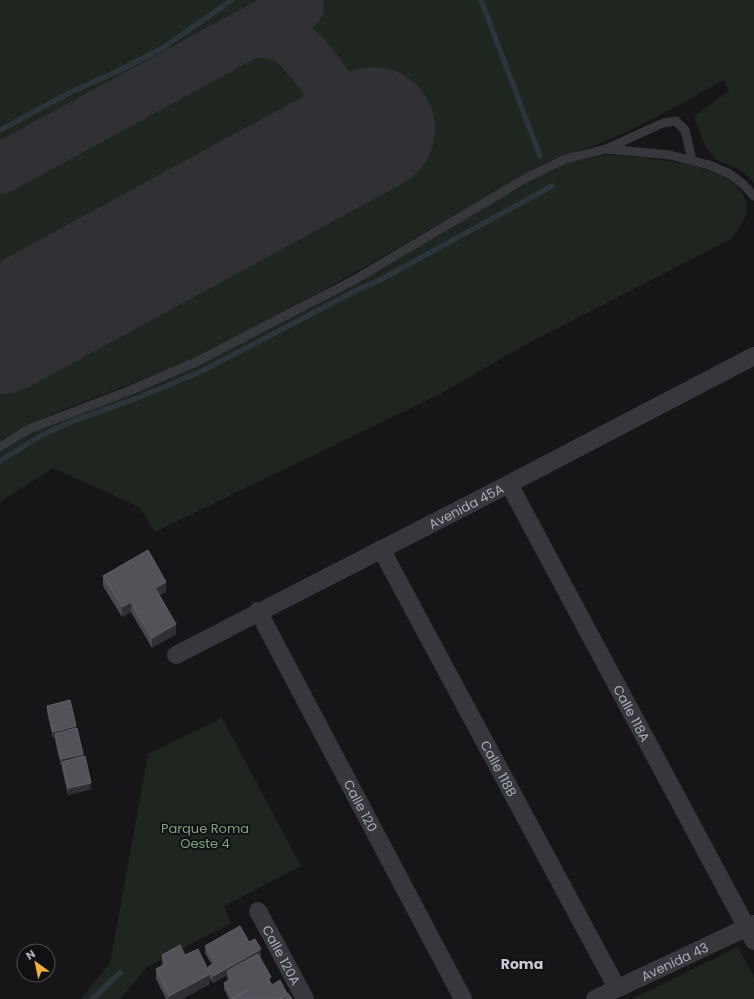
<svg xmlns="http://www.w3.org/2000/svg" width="754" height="999" viewBox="0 0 754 999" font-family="Poppins,sans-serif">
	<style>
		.green { fill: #1e261f }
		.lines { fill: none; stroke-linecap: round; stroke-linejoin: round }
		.stream { stroke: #2c353c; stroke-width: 5.5 }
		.taxiway { stroke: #303135; stroke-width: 50 }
		.runway { stroke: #303135; stroke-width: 124 }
		.lane { stroke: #37383d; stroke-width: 9 }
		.street { stroke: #37383d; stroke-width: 18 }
		.wall { fill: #47494d }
		.shaded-wall { fill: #2f3033 }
		.building { fill: #525359; stroke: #5f6168 }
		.labels { text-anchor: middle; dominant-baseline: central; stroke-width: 4; stroke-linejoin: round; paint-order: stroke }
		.street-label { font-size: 13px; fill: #a8adb8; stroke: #111113 }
		.park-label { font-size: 13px; fill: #7fa381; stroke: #111113 }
		.neighbourhood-label { font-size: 14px; font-weight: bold; fill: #c9ccd4; stroke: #111113 }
	</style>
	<rect width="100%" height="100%" fill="#161618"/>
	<g class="green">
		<polygon points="0,0 281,0 0,152"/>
		<path d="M304 0H754V183L742 171 715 159 704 144 694 116 729 91 724 80C686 101 648 123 608 140 586 149 564 154 542 164 428 231 315 298 197 356 132 388 61 404 0 441V379L401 162 370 106 294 27 314 19Z"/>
		<polygon points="246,55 266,55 285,59 317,95 324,104 325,114 0,289 0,188"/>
		<path d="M607 155C639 158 754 161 746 212 745 221 736 231 731 239L523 346 442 393 155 532 139 507 53 468 0 502V452L31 433 356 283 546 172 566 162Z"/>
		<polygon points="222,718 301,866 224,906 231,923 147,967 120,999 81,999 110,963 148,754"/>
		<polygon points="738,947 754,977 754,999 632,999"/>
	</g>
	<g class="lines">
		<g class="stream">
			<polyline points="481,0 540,156"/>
			<polyline points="0,130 71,92 116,72 161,49 232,0"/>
			<polyline points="0,461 42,435 73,421 135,399 202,371 359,289 380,280 552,186"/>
			<polyline points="92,999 120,973"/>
		</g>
		<g class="taxiway">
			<path d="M252 33C264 33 276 32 287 39 305 51 344 99 341 121 339 136 327 148 318 159"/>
			<polyline points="0,169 299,6"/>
		</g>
		<polyline class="runway" points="0,332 373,129"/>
		<g class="lane">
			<polyline points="608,148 663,123 676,121 685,130 692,160"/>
			<polyline points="0,447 29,429 131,390 198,361 354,280 528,177 565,159 606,149 670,155 709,165 730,174 743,184 754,196"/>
		</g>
		<g class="street">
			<path id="s1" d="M509 484 754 941"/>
			<path id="s2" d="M381 549 617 988"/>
			<path id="s3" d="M258 611 463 999"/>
			<path id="s4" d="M176 655 509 484 754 356"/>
			<path id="s5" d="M258 911 305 999"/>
			<path id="s6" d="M595 999 754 924"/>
		</g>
	</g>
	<g class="wall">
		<polygon points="103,576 166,592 160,595 176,634 152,648 131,612 122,617 103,586"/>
		<polygon points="47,706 76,728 83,757 91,789 68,795 62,769 62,766 61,766 55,740 55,738 53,738 47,712"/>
		<polygon points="249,942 261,956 260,957 272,985 287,994 292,999 229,999 224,989 224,983 228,980 227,978 227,975 213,983 210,978 210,984 182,999 166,999 156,979 156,969 162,966 162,955 185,955 208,970 208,967 212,965 205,953 205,946"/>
	</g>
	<g class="shaded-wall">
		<polygon points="166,582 166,592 155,598 155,588"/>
		<polygon points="131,602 131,612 122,617 122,607"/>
		<polygon points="176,624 176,634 152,648 152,638"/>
		<polygon points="76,726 76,733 55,734 55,738 53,738 53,732"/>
		<polygon points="83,754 83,761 62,762 62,766 61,766 61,759"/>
		<polygon points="91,783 91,789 68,795 68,788"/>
		<polygon points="261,949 261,956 229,974 227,971 227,975 213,983 213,976"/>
		<polygon points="210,974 210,984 182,999 169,999 169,996"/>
	</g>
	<g class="building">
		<polygon points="148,550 166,582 155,588 176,624 152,638 131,602 122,607 103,576"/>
		<polygon points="70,700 76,726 53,732 47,706"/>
		<polygon points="77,728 83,754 61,759 55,734"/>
		<polygon points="85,756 91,783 68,788 62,762"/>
		<polygon points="240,926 249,942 255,939 261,949 213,976 208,967 215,963 205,946"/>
		<polygon points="180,945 185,955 198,949 210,974 169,996 156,969 166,964 162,955"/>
		<polygon points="258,954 271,977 268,979 272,985 280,980 287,994 278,999 233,999 248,990 232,998 224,983 231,979 227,971"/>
		<polygon points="288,993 292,999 278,999"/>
	</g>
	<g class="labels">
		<g class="street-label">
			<text stroke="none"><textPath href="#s4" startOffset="326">Avenida 45A</textPath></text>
			<text stroke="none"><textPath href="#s1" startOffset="260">Calle 118A</textPath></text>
			<text stroke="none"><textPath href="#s2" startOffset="249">Calle 118B</textPath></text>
			<text stroke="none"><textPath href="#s3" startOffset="220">Calle 120</textPath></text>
			<text stroke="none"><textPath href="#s5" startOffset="50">Calle 120A</textPath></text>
			<text stroke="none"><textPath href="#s6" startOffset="88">Avenida 43</textPath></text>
		</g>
		<g class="park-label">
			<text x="205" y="828">Parque Roma<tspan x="205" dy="15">Oeste 4</tspan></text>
		</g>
		<g class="neighbourhood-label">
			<text x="522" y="964">Roma</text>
		</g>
	</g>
	<g transform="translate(36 963) rotate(327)"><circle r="19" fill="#111113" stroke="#4d4f55"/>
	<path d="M0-3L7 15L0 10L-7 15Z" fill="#f2b134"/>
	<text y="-6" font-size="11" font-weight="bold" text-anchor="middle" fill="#a8adb8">N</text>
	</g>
</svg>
